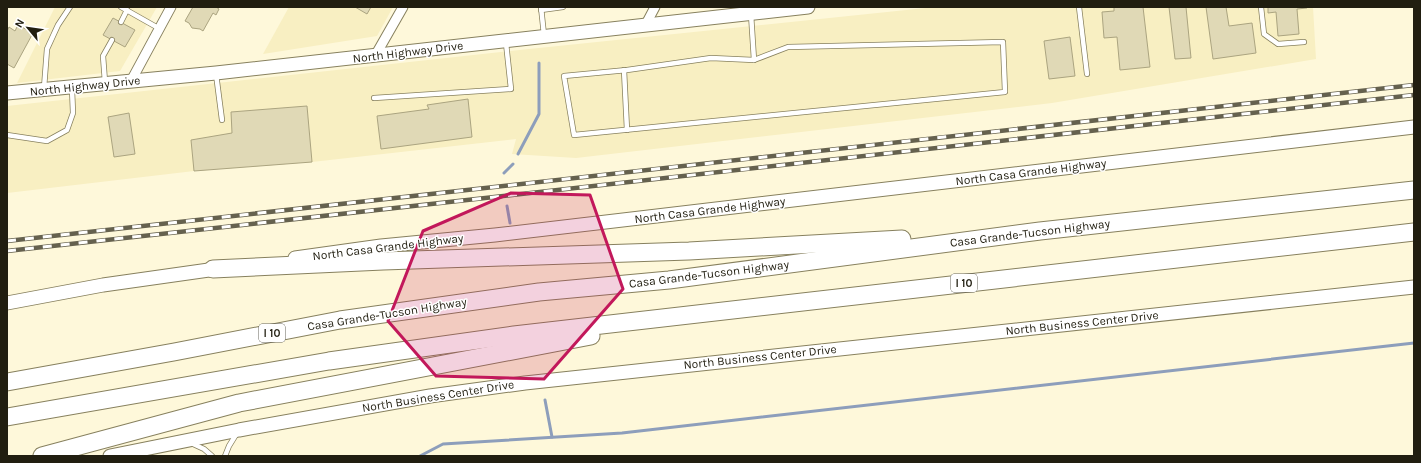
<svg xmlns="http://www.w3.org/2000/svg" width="1421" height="463" viewBox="0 0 1421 463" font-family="Karla,sans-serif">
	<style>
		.built { fill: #f8efc2 }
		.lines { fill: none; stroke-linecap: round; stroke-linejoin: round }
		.stream { stroke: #8d9ebb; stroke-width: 3 }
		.building { fill: #e0d9b6; stroke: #aba480 }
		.lane-casing { stroke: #87805e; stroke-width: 6 }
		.street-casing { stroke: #87805e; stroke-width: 11 }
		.secondary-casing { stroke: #87805e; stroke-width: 15 }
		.highway-casing { stroke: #87805e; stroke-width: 19 }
		.lane { stroke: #fff; stroke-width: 4.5 }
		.street { stroke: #fff; stroke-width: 9 }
		.secondary { stroke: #fff; stroke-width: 13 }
		.highway { stroke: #fff; stroke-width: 17 }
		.rail-casing { stroke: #65614e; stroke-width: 4.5 }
		.rail { stroke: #fff; stroke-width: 3; stroke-dasharray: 9; stroke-linecap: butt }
		.marked { fill: #c2185b; fill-opacity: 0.2; stroke: #c2185b; stroke-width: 3; stroke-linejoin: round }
		.labels { text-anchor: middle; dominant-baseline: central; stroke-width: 3; stroke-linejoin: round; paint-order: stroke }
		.shield { fill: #fff; stroke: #646258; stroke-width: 1 }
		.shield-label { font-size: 11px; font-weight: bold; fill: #211e10 }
		.street-label { font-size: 12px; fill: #211e10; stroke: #fff }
	</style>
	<rect width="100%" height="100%" fill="#fef8da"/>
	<g class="built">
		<polygon points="55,7 157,7 120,71 17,83"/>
		<polygon points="289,7 393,7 377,36 263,54"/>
		<polygon points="935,7 1313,7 1316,59 1052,103 576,158 512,154 516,139 312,162 194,171 7,193 7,106 529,49"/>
	</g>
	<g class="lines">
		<g class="stream">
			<polyline points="518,154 539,114 539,63"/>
			<polyline points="504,173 513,164"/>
			<polyline points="507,206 510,223"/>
			<polyline points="545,400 552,437"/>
			<polyline points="420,456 443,444 622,433 1414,343"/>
		</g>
	</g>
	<g class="building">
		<polygon points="193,7 216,7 219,9 216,15 213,13 203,31 200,29 192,28 189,23 185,21"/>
		<polygon points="355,7 371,7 367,14"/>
		<polygon points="1114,7 1143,7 1150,67 1120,70 1117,37 1104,38 1102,12 1114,11"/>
		<polygon points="1169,7 1186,7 1191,58 1175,59"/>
		<polygon points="1206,7 1226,7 1229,26 1252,23 1256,53 1213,59"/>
		<polygon points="1268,7 1307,7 1307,8 1297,9 1299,34 1278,36 1276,12 1268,13"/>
		<polygon points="113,18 135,30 125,47 103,35"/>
		<polygon points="18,25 33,33 14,68 7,64 7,31 9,27 15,31"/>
		<polygon points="1070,37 1075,76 1049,79 1044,41"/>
		<polygon points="468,99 472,137 381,149 377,116 429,109 427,105"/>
		<polygon points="307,106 312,162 194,171 191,140 232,133 231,112"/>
		<polygon points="129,113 135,154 114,157 108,117"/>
	</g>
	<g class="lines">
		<defs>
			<g id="lane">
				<polyline points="121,7 160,29"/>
				<polyline points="541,7 544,35"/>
				<polyline points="1079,7 1087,74"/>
				<polyline points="1261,7 1264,34 1278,44 1304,42"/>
				<polyline points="541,10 563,7"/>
				<polyline points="751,14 754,60"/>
				<polyline points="121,22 127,10"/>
				<polygon points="1003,42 1005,92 574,135 564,76 627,70 711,58 754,60 788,47"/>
				<polyline points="624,70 627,130"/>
				<polyline points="216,74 222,120"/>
				<polyline points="105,82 103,56 112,40"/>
				<polyline points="44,88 47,49 58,25 70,7"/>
				<polyline points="374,98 511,89 506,43"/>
				<polyline points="7,135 47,141 67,130 73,113 72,89"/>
				<polyline points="191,443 204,449 212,456"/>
				<polyline points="225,456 229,446 237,433"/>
			</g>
			<g id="street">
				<polyline points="646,24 655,7"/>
				<polyline points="375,56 403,7"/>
				<polyline points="131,81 171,7"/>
			</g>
			<g id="secondary">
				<polyline points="7,93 216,73 808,7"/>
				<polyline points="295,258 381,246 495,235 1414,127"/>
				<polyline points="7,303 103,285 223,268"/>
				<polyline points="110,456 239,430 430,396 525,383 1414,287"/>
			</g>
			<g id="highway">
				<polyline points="213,269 383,261 689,251 902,239"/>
				<polyline points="7,382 174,352 340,320 539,292 669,280 1040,231 1414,190"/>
				<polyline points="7,417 329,361 514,335 1414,232"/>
				<polyline points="42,456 239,403 591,336"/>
			</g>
		</defs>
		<use href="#lane" class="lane-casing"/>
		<use href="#street" class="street-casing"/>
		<use href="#secondary" class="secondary-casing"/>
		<use href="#highway" class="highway-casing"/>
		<use href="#lane" class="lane"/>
		<use href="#street" class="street"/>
		<use href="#secondary" class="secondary"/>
		<use href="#highway" class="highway"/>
		<defs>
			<g id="rail">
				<polyline points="7,241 1414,85"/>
				<polyline points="7,251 1414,95"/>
			</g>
		</defs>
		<use href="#rail" class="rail-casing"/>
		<use href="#rail" class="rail"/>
	</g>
	<path class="marked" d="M511 193 590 195 623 289 544 379 436 376 388 321 423 231Z"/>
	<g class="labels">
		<g class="shield">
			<rect x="951" y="274" width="26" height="18" rx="3"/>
			<rect x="259" y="324" width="26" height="18" rx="3"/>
		</g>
		<g class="shield-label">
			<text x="964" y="283">I 10</text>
			<text x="272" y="333">I 10</text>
		</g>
		<g class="street-label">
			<text transform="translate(408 52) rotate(-7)">North Highway Drive</text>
			<text transform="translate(85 86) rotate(-6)">North Highway Drive</text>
			<text transform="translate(1031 172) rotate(-7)">North Casa Grande Highway</text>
			<text transform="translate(710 210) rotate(-7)">North Casa Grande Highway</text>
			<text transform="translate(1030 233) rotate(-7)">Casa Grande-Tucson Highway</text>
			<text transform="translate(388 247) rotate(-7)">North Casa Grande Highway</text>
			<text transform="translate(709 274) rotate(-7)">Casa Grande-Tucson Highway</text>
			<text transform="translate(387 314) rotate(-9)">Casa Grande-Tucson Highway</text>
			<text transform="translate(1082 323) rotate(-6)">North Business Center Drive</text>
			<text transform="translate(760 357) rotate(-6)">North Business Center Drive</text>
			<text transform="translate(438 396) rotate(-9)">North Business Center Drive</text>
		</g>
	</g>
	<rect width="1421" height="463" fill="none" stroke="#211e10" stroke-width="16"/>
	<g transform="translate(28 28) rotate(299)" stroke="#ffffff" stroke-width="3" paint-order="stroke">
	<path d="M0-3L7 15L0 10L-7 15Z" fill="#211e10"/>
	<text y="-6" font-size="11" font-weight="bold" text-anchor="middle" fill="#211e10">N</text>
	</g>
</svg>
